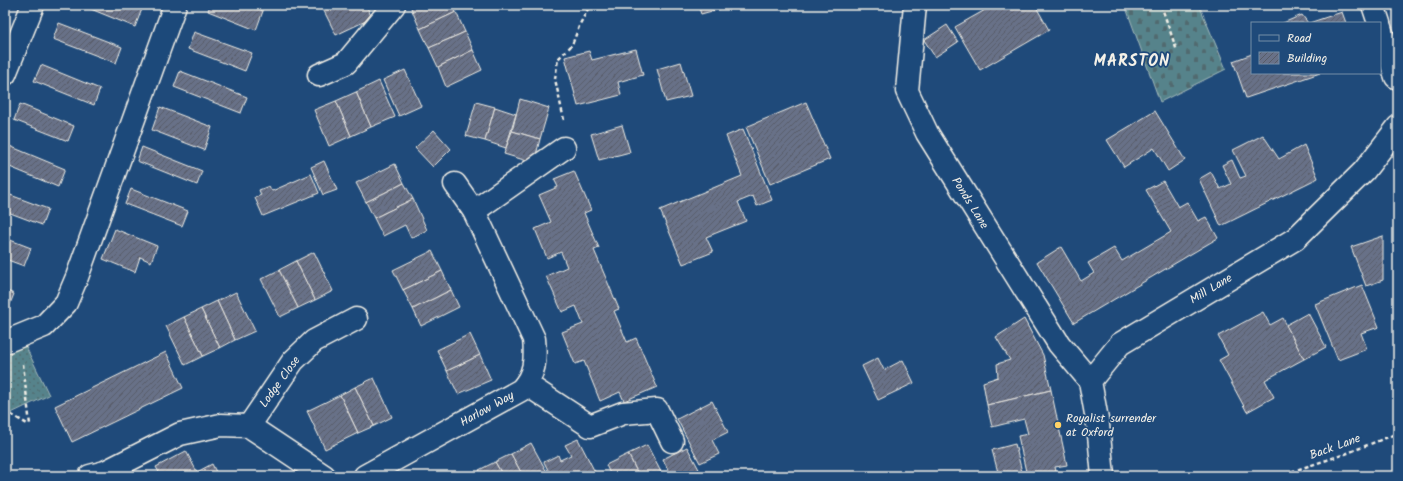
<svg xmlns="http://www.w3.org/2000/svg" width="1403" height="481" viewBox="0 0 1403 481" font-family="Kalam,sans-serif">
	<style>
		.grass { fill: url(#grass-dots); stroke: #a5baba }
		.cemetery { fill: url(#cemetery-stones); stroke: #a5baba }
		.building { fill: url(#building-hatch); stroke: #f4f1e8 }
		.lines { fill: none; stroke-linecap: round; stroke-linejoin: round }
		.minor-casing { stroke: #f4f1e8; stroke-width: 25 }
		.path { stroke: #f4f1e8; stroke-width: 2.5; stroke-dasharray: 4 3; stroke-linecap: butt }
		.minor { stroke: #1f4a7a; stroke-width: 22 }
		.poi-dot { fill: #ffd166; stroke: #1f4a7a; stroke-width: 1.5 }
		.labels { text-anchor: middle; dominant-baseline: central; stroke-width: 3.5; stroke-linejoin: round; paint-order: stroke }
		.street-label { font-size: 12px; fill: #f4f1e8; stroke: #1f4a7a }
		.poi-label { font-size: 12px; fill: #f4f1e8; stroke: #1f4a7a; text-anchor: start }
		.district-label { font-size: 16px; font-weight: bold; letter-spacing: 1px; fill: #f4f1e8; stroke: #1f4a7a }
	</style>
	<defs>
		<pattern id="grass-dots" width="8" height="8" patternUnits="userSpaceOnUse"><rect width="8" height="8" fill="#56838b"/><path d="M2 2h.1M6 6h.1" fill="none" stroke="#516b6f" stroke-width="1.8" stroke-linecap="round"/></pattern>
		<pattern id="cemetery-stones" width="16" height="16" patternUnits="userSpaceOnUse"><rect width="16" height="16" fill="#56838b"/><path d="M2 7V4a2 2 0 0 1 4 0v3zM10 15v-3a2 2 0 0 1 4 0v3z" fill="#516b6f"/></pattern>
		<pattern id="building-hatch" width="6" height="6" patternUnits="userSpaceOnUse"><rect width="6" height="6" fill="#687188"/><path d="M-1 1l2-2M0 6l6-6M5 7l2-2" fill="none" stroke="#585c67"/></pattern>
	</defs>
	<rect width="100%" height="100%" fill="#1f4a7a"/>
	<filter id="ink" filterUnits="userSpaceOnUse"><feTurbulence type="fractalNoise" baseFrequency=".025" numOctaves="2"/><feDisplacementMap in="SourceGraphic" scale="8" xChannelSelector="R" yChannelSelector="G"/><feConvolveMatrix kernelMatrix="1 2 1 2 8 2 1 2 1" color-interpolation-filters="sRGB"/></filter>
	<g filter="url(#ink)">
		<polygon class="grass" points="25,345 49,395 5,416 5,355"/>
		<polygon class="cemetery" points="1125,5 1199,5 1226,69 1160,102"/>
		<g class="building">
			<polygon points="5,5 9,5 5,19"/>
			<polygon points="81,5 131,5 142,9 135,27"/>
			<polygon points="150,5 167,5 165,10"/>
			<polygon points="210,5 248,5 263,11 256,30 208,11"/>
			<polygon points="321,5 366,5 372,18 336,35"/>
			<polygon points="417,5 452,5 456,12 420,29 411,8"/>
			<polygon points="698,5 730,5 730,6 701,14"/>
			<polygon points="994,5 1035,5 1049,30 980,70 955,27"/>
			<polygon points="456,12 465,32 429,48 420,29"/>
			<polygon points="1342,12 1346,23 1309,23"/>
			<polygon points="1302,15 1308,23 1283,23"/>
			<polygon points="59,23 122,47 116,63 53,39"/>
			<polygon points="947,25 958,42 935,57 924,40"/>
			<polygon points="194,32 252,53 245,71 188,49"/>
			<polygon points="465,32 473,50 438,67 429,48"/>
			<polygon points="636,49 643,75 618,82 621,95 578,106 565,57 589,51 592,60"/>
			<polygon points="473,50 482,70 446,87 438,67"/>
			<polygon points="1252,54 1252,73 1320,73 1246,98 1233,61"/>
			<polygon points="681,62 691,96 666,102 657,69"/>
			<polygon points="41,65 100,89 94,105 34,81"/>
			<polygon points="405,70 421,106 399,116 383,80"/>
			<polygon points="180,71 247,97 241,113 174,87"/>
			<polygon points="379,81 395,117 371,127 356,92"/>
			<polygon points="356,92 371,127 351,136 336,101"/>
			<polygon points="520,99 549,108 540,139 512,131"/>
			<polygon points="336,101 351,136 329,146 314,110"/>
			<polygon points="476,102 495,107 485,141 466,136"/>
			<polygon points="806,102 830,159 770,184 746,127"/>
			<polygon points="20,104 74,126 68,141 14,120"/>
			<polygon points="160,107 212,127 204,150 152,130"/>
			<polygon points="495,107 516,114 506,148 485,141"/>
			<polygon points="1155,111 1185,160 1168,171 1154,148 1124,167 1107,140"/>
			<polygon points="622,125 630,152 599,160 591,134"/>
			<polygon points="743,129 772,200 757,206 753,196 738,202 746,221 706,237 713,252 683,264 660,210 742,176 726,136"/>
			<polygon points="434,130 451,149 433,167 415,148"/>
			<polygon points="512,131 540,139 534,163 504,154"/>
			<polygon points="1263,135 1279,159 1304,145 1318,178 1221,226 1199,179 1211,172 1220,189 1231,184 1222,165 1232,160 1240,178 1246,176 1233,150"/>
			<polygon points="7,145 65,169 58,187 5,165"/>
			<polygon points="142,147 202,171 197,185 137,161"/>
			<polygon points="324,161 337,190 323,195 311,167"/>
			<polygon points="395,164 404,183 366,202 356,183"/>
			<polygon points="574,171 591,210 584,213 599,248 594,250 619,309 614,311 627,342 636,338 657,387 624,401 620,392 600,401 584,361 575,364 562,332 583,324 576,306 562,312 546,276 567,267 561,252 547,258 535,229 551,222 539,195 558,187 554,179"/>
			<polygon points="311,174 319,193 263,216 255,198 261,195 259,190 269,186 272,191"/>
			<polygon points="1163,181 1178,207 1187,202 1198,221 1206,217 1218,238 1074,323 1037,262 1061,247 1081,281 1094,273 1088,263 1114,248 1122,261 1171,232 1146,190"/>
			<polygon points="404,183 413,199 374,218 366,202"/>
			<polygon points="131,189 188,211 182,226 125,204"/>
			<polygon points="5,193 48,209 42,225 5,211"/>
			<polygon points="413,199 427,230 411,238 405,225 383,236 374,218"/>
			<polygon points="115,229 157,246 151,262 140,257 135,272 103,259"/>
			<polygon points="1383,236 1383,280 1366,286 1351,247"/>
			<polygon points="5,238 31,248 24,266 5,259"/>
			<polygon points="432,251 442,271 403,290 393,270"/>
			<polygon points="314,252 333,291 315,300 296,261"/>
			<polygon points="296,261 315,300 298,308 279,270"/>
			<polygon points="279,270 298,308 280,317 261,279"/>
			<polygon points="442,271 451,290 413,309 403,290"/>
			<polygon points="1362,285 1379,327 1361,333 1367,349 1338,360 1315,304"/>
			<polygon points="5,290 14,294 8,309 5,308"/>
			<polygon points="451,290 459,307 421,326 413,309"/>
			<polygon points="236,292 255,331 235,340 217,301"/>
			<polygon points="217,301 235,340 220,348 201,309"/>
			<polygon points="201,309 220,348 203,356 184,317"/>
			<polygon points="1263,312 1270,325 1283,318 1304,359 1265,380 1274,397 1247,412 1219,360 1228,355 1218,336"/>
			<polygon points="1308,313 1326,347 1304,359 1286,325"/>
			<polygon points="184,317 203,356 185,365 166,326"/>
			<polygon points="1024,319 1043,355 1051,390 987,405 983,382 998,377 997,364 1010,360 996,337"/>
			<polygon points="470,334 480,355 447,371 437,350"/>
			<polygon points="166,352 183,388 72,442 55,406"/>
			<polygon points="480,355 491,380 458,394 447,371"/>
			<polygon points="878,358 884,370 903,360 914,383 878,400 862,366"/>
			<polygon points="374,378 392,417 374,426 355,387"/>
			<polygon points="355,387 374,426 358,433 340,395"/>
			<polygon points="1051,390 1067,465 1055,467 1057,476 1027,476 1018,436 1028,434 1024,419 992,427 987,405"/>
			<polygon points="340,395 358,433 325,449 307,411"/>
			<polygon points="712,401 728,432 712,440 719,454 700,463 677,419"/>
			<polygon points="578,439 597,476 551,476 544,462 558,455 560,460 571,455 565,445"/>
			<polygon points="531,443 549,476 523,476 511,454"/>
			<polygon points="1015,444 1022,472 999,476 992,450"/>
			<polygon points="647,445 663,476 639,476 628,454"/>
			<polygon points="687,447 702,475 671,476 663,459"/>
			<polygon points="186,451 197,472 212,464 218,476 161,476 156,467"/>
			<polygon points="511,454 523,476 503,476 495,462"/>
			<polygon points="628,454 639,476 611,476 606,465"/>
			<polygon points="495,462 503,476 482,476 479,470"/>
		</g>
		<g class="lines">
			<defs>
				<g id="minor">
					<polyline points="915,5 907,91 927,133 1059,344 1090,381"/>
					<polyline points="1373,5 1379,23"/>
					<polyline points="1380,27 1396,77 1398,78"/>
					<polyline points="5,74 33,5"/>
					<polyline points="319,75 346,63 394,5"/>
					<polyline points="474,211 564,148"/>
					<polyline points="5,342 44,326 66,303 77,277 175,5"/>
					<polyline points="526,384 590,426 623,413 657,410 672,441"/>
					<polyline points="249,426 293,361 314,341 356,319"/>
					<polyline points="90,476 105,472 180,434 221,425 249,426 324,476"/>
					<path d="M365 476 521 390C535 375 536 359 534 339L474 211 455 184"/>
					<polyline points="1103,476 1098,425 1090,381 1120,344 1295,239 1364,171 1398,127"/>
				</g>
			</defs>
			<use href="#minor" class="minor-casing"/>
			<g class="path">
				<polyline points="1161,5 1177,51"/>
				<polyline points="564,120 555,79 558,59 572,45 580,24 590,5"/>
				<polyline points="23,364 30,425"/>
				<polyline points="5,411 29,425"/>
				<polyline points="1278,476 1345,454 1398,433"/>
			</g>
			<use href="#minor" class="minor"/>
		</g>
	</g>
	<circle class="poi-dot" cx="1058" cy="425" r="4"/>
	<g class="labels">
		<g class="street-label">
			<text transform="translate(970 203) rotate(58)">Ponds Lane</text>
			<text transform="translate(1211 289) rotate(-31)">Mill Lane</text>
			<text transform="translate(280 382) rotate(-54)">Lodge Close</text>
			<text transform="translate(487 409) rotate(-29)">Harlow Way</text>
			<text transform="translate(1335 447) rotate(-20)">Back Lane</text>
		</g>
		<g class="poi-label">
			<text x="1066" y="418">Royalist surrender<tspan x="1066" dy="14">at Oxford</tspan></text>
		</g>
		<g class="district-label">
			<text x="1132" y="61">MARSTON</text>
		</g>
	</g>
	<rect width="1403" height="481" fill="none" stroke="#1f4a7a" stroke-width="20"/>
	<rect x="10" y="10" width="1383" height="461" fill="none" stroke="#f4f1e8" stroke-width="1.5" filter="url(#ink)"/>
	<rect x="1251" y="22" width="130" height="52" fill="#1f4a7a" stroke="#748da6"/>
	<rect x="1259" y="35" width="20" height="6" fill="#1f4a7a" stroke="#748da6"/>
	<text x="1287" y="42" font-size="12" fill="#f4f1e8">Road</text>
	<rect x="1259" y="52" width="20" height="12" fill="url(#building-hatch)" stroke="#748da6"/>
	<text x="1287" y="62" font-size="12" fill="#f4f1e8">Building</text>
</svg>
